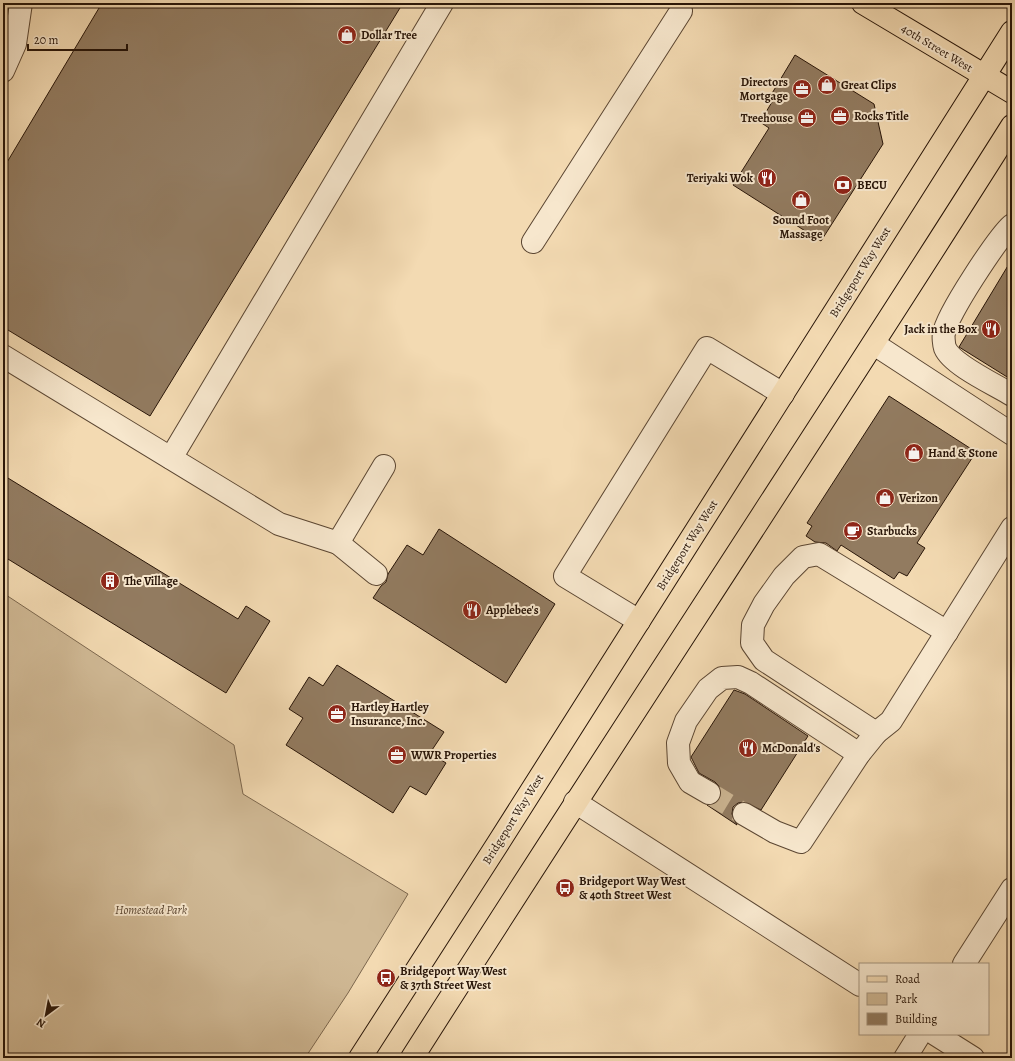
<svg xmlns="http://www.w3.org/2000/svg" width="1015" height="1061" viewBox="0 0 1015 1061" font-family="Alegreya,serif">
	<style>
		.green { fill: #d0b995; stroke: #7c674e }
		.building { fill: #927b60; stroke: #281508 }
		.lines { fill: none; stroke-linecap: round; stroke-linejoin: round }
		.minor-tunnel { stroke: #cab390; stroke-width: 22; stroke-dasharray: 22 11; stroke-linecap: butt }
		.minor-casing { stroke: #5b4632; stroke-width: 24 }
		.major-casing { stroke: #281508; stroke-width: 24 }
		.minor { stroke: #f7e7cd; stroke-width: 22 }
		.major { stroke: #f3dab2; stroke-width: 22 }
		.labels { text-anchor: middle; dominant-baseline: central; stroke-width: 4; stroke-linejoin: round; paint-order: stroke }
		.poi-label { font-size: 12px; font-weight: bold; fill: #281508; stroke: #f7e7cd; text-anchor: start }
		.street-label { font-size: 12px; fill: #281508; stroke: #f7e7cd }
		.park-label { font-size: 12px; font-style: italic; fill: #5a4632; stroke: #f7e7cd }
	</style>
	<rect width="100%" height="100%" fill="#f3dab2"/>
	<filter id="stains"><feTurbulence type="fractalNoise" baseFrequency=".005" numOctaves="4"/><feColorMatrix values="0 0 0 0 .2 0 0 0 0 .09 0 0 0 0 .02 0 0 0 .5 -.17"/></filter>
	<radialGradient id="worn" r=".72"><stop offset=".6" stop-color="#630" stop-opacity="0"/><stop offset="1" stop-color="#630" stop-opacity=".3"/></radialGradient>
	<polygon class="green" points="3,593 234,745 243,794 408,894 348,993 305,1058 3,1058"/>
	<g class="building">
		<polygon points="102,3 403,3 150,416 3,327 3,169"/>
		<polygon points="795,55 874,104 883,144 821,241 733,185 769,128 760,122 775,97 771,95"/>
		<polygon points="1012,259 1012,380 959,347"/>
		<polygon points="889,396 976,452 917,543 925,548 907,576 899,572 894,579 841,545 837,551 826,543 815,542 806,536 812,526 807,523"/>
		<polygon points="3,475 238,619 246,606 270,621 226,693 3,556"/>
		<polygon points="439,529 555,604 506,683 373,598 381,586 386,582 388,574 407,545 423,555"/>
		<polygon points="337,665 444,732 430,753 446,763 426,795 410,786 393,813 286,745 303,718 289,709 309,677 323,686"/>
		<polygon points="734,690 745,694 808,736 761,810 744,802 738,803 733,807 732,814 737,825 707,805 715,804 720,800 721,793 720,787 715,782 699,773 691,757"/>
	</g>
	<g class="lines">
		<polyline class="minor-tunnel" points="709,793 744,814"/>
		<defs>
			<g id="minor">
				<polyline points="3,71 15,44 21,3"/>
				<path d="M1012 225C998 237 946 316 944 333 943 336 944 345 945 348 952 365 996 385 1012 395"/>
				<polyline points="533,242 681,11"/>
				<polyline points="874,344 1012,434"/>
				<polyline points="3,356 279,524 338,543 384,466"/>
				<polyline points="171,458 442,3"/>
				<polyline points="338,543 376,574"/>
				<polyline points="639,621 565,576 707,348 783,394"/>
				<polyline points="876,733 764,660 752,643 753,625 764,604 784,576 803,557 819,554 947,632"/>
				<polyline points="709,793 690,782 679,763 678,743 686,721 708,689 722,678 738,677 751,683 859,754"/>
				<polyline points="575,802 860,985"/>
				<polyline points="744,814 775,832 801,842 859,754 876,733 891,721 1012,528"/>
				<polyline points="964,964 1012,889"/>
				<polyline points="935,1034 973,1058"/>
				<polyline points="905,1058 920,1034"/>
			</g>
			<g id="major">
				<polyline points="863,3 1012,92"/>
				<polyline points="360,1058 497,845 1012,32"/>
				<path d="M412 1058C610 746 815 438 1012 126"/>
			</g>
		</defs>
		<use href="#minor" class="minor-casing"/>
		<use href="#major" class="major-casing"/>
		<use href="#minor" class="minor"/>
		<use href="#major" class="major"/>
	</g>
	<defs>
		<symbol id="shop-disc" viewBox="-11 -11 22 22"><circle r="9.5" fill="#8f2418" stroke="#f7e7cd"/><path d="M-5-2.5h2.3a2.7 3.5 0 0 1 5.4 0H5L5.5 6h-11ZM-1.5-2.5h3a1.5 2.3 0 0 0-3 0Z" fill="#fff"/></symbol>
		<symbol id="office-disc" viewBox="-11 -11 22 22"><circle r="9.5" fill="#8f2418" stroke="#f7e7cd"/><path d="M-6-3h4V-5.5h4V-3h4V5H-6ZM-1-4.5V-3h2v-1.5ZM-6 0V1H6V0Z" fill="#fff"/></symbol>
		<symbol id="restaurant-disc" viewBox="-11 -11 22 22"><circle r="9.5" fill="#8f2418" stroke="#f7e7cd"/><path d="M-5-6h1v4h1v-4h1v4h1v-4h1v5L-1.5 .5V6h-2V.5L-5-1ZM5-6V6H3V1.5H1.5Q1.5-4 5-6Z" fill="#fff"/></symbol>
		<symbol id="bank-disc" viewBox="-11 -11 22 22"><circle r="9.5" fill="#8f2418" stroke="#f7e7cd"/><path d="M-6-4H6V4H-6ZM0-2.3a2.3 2.3 0 1 0 0 4.6a2.3 2.3 0 1 0 0-4.6Z" fill="#fff"/></symbol>
		<symbol id="cafe-disc" viewBox="-11 -11 22 22"><circle r="9.5" fill="#8f2418" stroke="#f7e7cd"/><path d="M-5.5-4.5H6V0H3Q3 3.5 0 3.5H-2.5Q-5.5 3.5-5.5 0ZM3-3.2v2h1.7v-2ZM-6 4.5H4V6H-6Z" fill="#fff"/></symbol>
		<symbol id="building-disc" viewBox="-11 -11 22 22"><circle r="9.5" fill="#8f2418" stroke="#f7e7cd"/><path d="M-4-6H4V6H1V3H-1V6H-4ZM-2.5-4.3h1.7v1.8h-1.7ZM.8-4.3h1.7v1.8H.8ZM-2.5-1h1.7V.8h-1.7ZM.8-1h1.7V.8H.8Z" fill="#fff"/></symbol>
		<symbol id="bus-disc" viewBox="-11 -11 22 22"><circle r="9.5" fill="#8f2418" stroke="#f7e7cd"/><path d="M-5-6H5V4H4V6H2V4H-2V6H-4V4H-5ZM-3.5-4V0h7V-4ZM-3.5 1.2v1.5H-2V1.2ZM2 1.2v1.5H3.5V1.2Z" fill="#fff"/></symbol>
	</defs>
	<g fill-rule="evenodd">
		<use href="#shop-disc" x="336" y="24" width="22" height="22"/>
		<use href="#shop-disc" x="816" y="74" width="22" height="22"/>
		<use href="#office-disc" x="791" y="78" width="22" height="22"/>
		<use href="#office-disc" x="829" y="105" width="22" height="22"/>
		<use href="#office-disc" x="796" y="107" width="22" height="22"/>
		<use href="#restaurant-disc" x="756" y="167" width="22" height="22"/>
		<use href="#bank-disc" x="832" y="174" width="22" height="22"/>
		<use href="#shop-disc" x="790" y="189" width="22" height="22"/>
		<use href="#restaurant-disc" x="980" y="318" width="22" height="22"/>
		<use href="#shop-disc" x="903" y="442" width="22" height="22"/>
		<use href="#shop-disc" x="874" y="487" width="22" height="22"/>
		<use href="#cafe-disc" x="842" y="520" width="22" height="22"/>
		<use href="#building-disc" x="99" y="570" width="22" height="22"/>
		<use href="#restaurant-disc" x="461" y="599" width="22" height="22"/>
		<use href="#office-disc" x="326" y="703" width="22" height="22"/>
		<use href="#restaurant-disc" x="737" y="737" width="22" height="22"/>
		<use href="#office-disc" x="386" y="744" width="22" height="22"/>
		<use href="#bus-disc" x="554" y="877" width="22" height="22"/>
		<use href="#bus-disc" x="375" y="967" width="22" height="22"/>
	</g>
	<g class="labels">
		<g class="poi-label">
			<text x="361" y="35">Dollar Tree</text>
			<text x="788" y="82" text-anchor="end">Directors<tspan x="788" dy="14">Mortgage</tspan></text>
			<text x="841" y="85">Great Clips</text>
			<text x="854" y="116">Rocks Title</text>
			<text x="793" y="118" text-anchor="end">Treehouse</text>
			<text x="753" y="178" text-anchor="end">Teriyaki Wok</text>
			<text x="857" y="185">BECU</text>
			<text x="801" y="220" text-anchor="middle">Sound Foot<tspan x="801" dy="14">Massage</tspan></text>
			<text x="977" y="329" text-anchor="end">Jack in the Box</text>
			<text x="928" y="453">Hand &amp; Stone</text>
			<text x="899" y="498">Verizon</text>
			<text x="867" y="531">Starbucks</text>
			<text x="124" y="581">The Village</text>
			<text x="486" y="610">Applebee's</text>
			<text x="351" y="707">Hartley Hartley<tspan x="351" dy="14">Insurance, Inc.</tspan></text>
			<text x="762" y="748">McDonald's</text>
			<text x="411" y="755">WWR Properties</text>
			<text x="579" y="881">Bridgeport Way West<tspan x="579" dy="14">&amp; 40th Street West</tspan></text>
			<text x="400" y="971">Bridgeport Way West<tspan x="400" dy="14">&amp; 37th Street West</tspan></text>
		</g>
		<g class="street-label">
			<text transform="translate(937 48) rotate(31)">40th Street West</text>
			<text transform="translate(860 272) rotate(-58)">Bridgeport Way West</text>
			<text transform="translate(687 545) rotate(-58)">Bridgeport Way West</text>
			<text transform="translate(513 819) rotate(-58)">Bridgeport Way West</text>
		</g>
		<g class="park-label">
			<text x="151" y="910">Homestead Park</text>
		</g>
	</g>
	<rect width="1015" height="1061" fill="none" stroke="#f3dab2" stroke-width="16"/>
	<rect x="4" y="4" width="1007" height="1053" fill="none" stroke="#281508" stroke-width="2"/>
	<rect x="8" y="8" width="999" height="1045" fill="none" stroke="#281508"/>
	<rect x="859" y="963" width="130" height="72" fill="#f7e7cd" stroke="#a4937e"/>
	<rect x="867" y="976" width="20" height="6" fill="#f3dab2" stroke="#a4937e"/>
	<text x="895" y="983" font-size="12" fill="#281508">Road</text>
	<rect x="867" y="993" width="20" height="12" fill="#d0b995" stroke="#a4937e"/>
	<text x="895" y="1003" font-size="12" fill="#281508">Park</text>
	<rect x="867" y="1013" width="20" height="12" fill="#927b60" stroke="#a4937e"/>
	<text x="895" y="1023" font-size="12" fill="#281508">Building</text>
	<g transform="translate(46 1015) rotate(212)" stroke="#f7e7cd" stroke-width="3" paint-order="stroke">
	<path d="M0-3L7 15L0 10L-7 15Z" fill="#281508"/>
	<text y="-6" font-size="11" font-weight="bold" text-anchor="middle" fill="#281508">N</text>
	</g>
	<path d="M28 44v6h99v-6" fill="none" stroke="#281508" stroke-width="2"/>
	<text x="34" y="44" font-size="12" fill="#281508" stroke="#f7e7cd" stroke-width="3" paint-order="stroke">20 m</text>
	<rect width="100%" height="100%" filter="url(#stains)"/>
	<rect width="100%" height="100%" fill="url(#worn)"/>
</svg>
